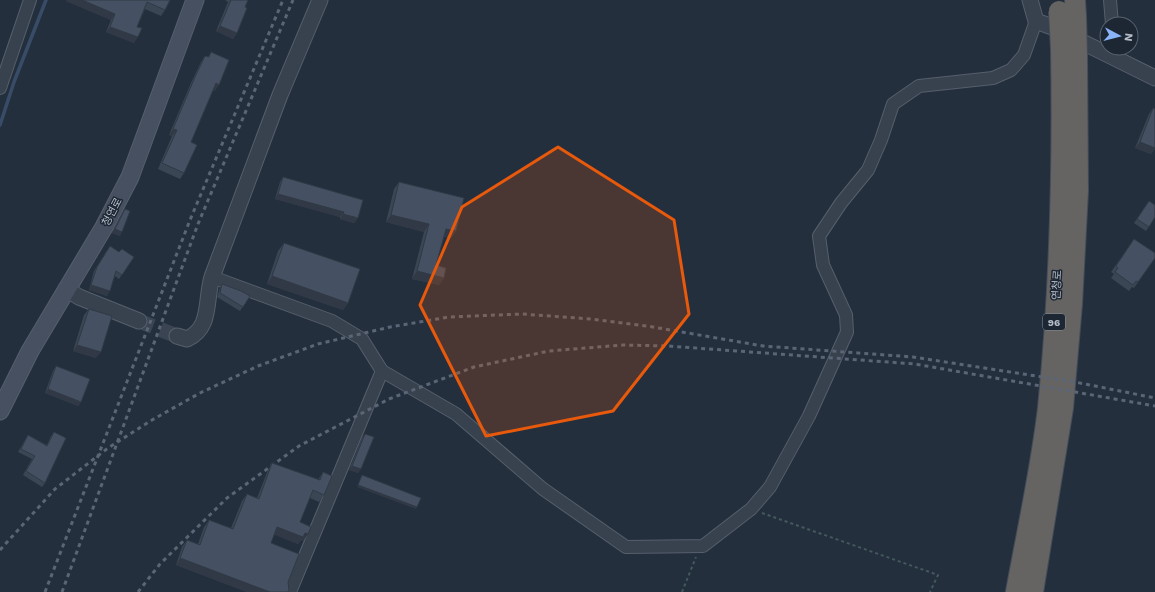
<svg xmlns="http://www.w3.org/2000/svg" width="1155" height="592" viewBox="0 0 1155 592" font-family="'Work Sans','Noto Sans KR',sans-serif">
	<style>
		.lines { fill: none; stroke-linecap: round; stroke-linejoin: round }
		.stream { stroke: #394c67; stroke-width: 3.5 }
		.tertiary-tunnel { stroke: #3a4453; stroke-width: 15; stroke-dasharray: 15 8; stroke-linecap: butt }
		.minor-casing { stroke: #565f6c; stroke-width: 14 }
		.tertiary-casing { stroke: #565f6c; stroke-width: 17 }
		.secondary-casing { stroke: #565f6c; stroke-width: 19 }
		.trunk-casing { stroke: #434c59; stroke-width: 22 }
		.path { stroke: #44595c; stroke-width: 2; stroke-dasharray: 3 3; stroke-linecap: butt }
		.minor { stroke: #38414e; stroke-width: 12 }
		.tertiary { stroke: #38414e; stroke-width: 15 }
		.secondary { stroke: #465061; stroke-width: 17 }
		.trunk { stroke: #656462; stroke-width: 20 }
		.rail { stroke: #5a6575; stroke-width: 3; stroke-dasharray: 4 4; stroke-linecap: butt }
		.trunk-bridge-casing { stroke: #434c59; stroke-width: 22; stroke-linecap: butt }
		.trunk-bridge { stroke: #656462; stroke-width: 20 }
		.wall { fill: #3b4654 }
		.shaded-wall { fill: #303945 }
		.building { fill: #455162; stroke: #303945 }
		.marked { fill: #e8590c; fill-opacity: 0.2; stroke: #e8590c; stroke-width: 3; stroke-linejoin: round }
		.labels { text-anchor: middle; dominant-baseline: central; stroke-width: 3; stroke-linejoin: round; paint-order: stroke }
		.shield { fill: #1d2633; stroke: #878f9c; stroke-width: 1 }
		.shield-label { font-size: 10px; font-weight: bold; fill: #b4bcc9 }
		.street-label { font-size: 11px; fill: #b4bcc9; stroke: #1d2633 }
	</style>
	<rect width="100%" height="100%" fill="#242f3e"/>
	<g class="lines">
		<polyline class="stream" points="0,125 14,82 46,0"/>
		<polyline class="tertiary-tunnel" points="139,321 177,336"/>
		<defs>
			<g id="minor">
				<polyline points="1110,0 1112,24"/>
				<polyline points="0,88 30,0"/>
				<polyline points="212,277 332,321 362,339 382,371"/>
				<polyline points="290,592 382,371 456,414 543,489 626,547 703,546 751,509 770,487 809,416 847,332 846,315 823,265 819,236 841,203 868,170 881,140 893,104 919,86 993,78 1011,70 1024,55 1036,21"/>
			</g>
			<g id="tertiary">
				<polyline points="1030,0 1036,21 1052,27 1155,78"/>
				<polyline points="66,289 79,297 139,321"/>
				<path d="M177 336 187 339C212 328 205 300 212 277L280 95 320 0"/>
			</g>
			<polyline id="secondary" points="0,411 30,351 104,227 130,177 195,0"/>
			<g id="trunk">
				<polyline points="1075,0 1076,17"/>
				<path d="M1016 592C1027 531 1041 469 1048 408 1060 288 1063 169 1061 49"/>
				<polyline points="1033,592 1063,408 1072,304 1078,191 1077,55"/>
			</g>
		</defs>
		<use href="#minor" class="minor-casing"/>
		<use href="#tertiary" class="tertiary-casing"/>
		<use href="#secondary" class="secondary-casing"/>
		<use href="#trunk" class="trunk-casing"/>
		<g class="path">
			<polyline points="762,513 938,575 930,592"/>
			<polyline points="682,592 696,557"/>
		</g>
		<use href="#minor" class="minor"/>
		<use href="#tertiary" class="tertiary"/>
		<use href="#secondary" class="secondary"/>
		<use href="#trunk" class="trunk"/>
		<g class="rail">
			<polyline points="0,550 55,489 108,448 152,420 200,393 258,366 318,344 390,327 449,317 522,314 591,319 647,326 763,346 913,357 1075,382 1155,398"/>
			<polyline points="45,592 190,220 283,0"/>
			<polyline points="62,592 198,224 293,0"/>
			<polyline points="138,592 160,564 227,498 299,446 389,399 474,367 549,351 623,345 668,346 915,364 1155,406"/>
		</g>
		<defs>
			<g id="trunk-bridge">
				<polyline points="1059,11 1061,49"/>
				<polyline points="1076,17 1077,55"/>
			</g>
		</defs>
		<use href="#trunk-bridge" class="trunk-bridge-casing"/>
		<use href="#trunk-bridge" class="trunk-bridge"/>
	</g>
	<g class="wall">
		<polygon points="67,0 170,0 165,10 161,16 145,9 137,27 134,43 106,32 111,20 66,1"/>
		<polygon points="225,0 248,0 245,7 237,33 233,39 216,31 228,2"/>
		<polygon points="211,52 215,91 213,90 191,142 184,173 180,179 158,169 172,136 169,135 191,83 201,62 205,56 208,57"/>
		<polygon points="1153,108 1155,109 1155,149 1151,154 1135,148 1149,114"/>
		<polygon points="283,177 358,218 354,223 340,219 340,217 275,199 280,182"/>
		<polygon points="399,182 456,231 451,238 444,237 436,265 444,278 439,285 412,279 424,232 386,222 394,189"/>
		<polygon points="1149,201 1155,217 1146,231 1134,223"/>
		<polygon points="125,209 120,236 112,233 122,213"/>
		<polygon points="1134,239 1155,258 1134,288 1132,287 1129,291 1111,278 1114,274 1111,272"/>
		<polygon points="284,243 348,303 343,310 267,284 278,251"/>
		<polygon points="107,250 119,252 134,257 119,279 115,276 107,296 89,290 94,271"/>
		<polygon points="222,284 250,296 240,311 217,297 220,288"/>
		<polygon points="89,309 96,358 73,351 84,315"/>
		<polygon points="56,366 81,402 78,406 45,393 53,371"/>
		<polygon points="54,432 45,483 42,487 23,475 32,459 18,452 28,435 47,445 51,436"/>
		<polygon points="365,434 358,473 349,470 362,438"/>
		<polygon points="272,463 318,480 323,472 324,495 319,502 310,498 300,522 308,534 303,541 301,540 298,544 274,534 271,543 288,582 288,592 247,592 176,565 182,547 187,540 198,544 204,527 209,520 231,528 242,501 247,494 257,498 268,470"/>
	</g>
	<g class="shaded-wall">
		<polygon points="67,0 82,0 115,14 111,20 66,1"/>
		<polygon points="220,26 237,33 233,39 216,31"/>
		<polygon points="110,27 138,37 134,43 106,32"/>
		<polygon points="216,83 219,85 215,91 212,89"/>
		<polygon points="173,129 177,130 172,136 169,135"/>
		<polygon points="1140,142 1155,148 1155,149 1151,154 1135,148"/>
		<polygon points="278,194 344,212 340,217 275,199"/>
		<polygon points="343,214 358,218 354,223 340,219"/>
		<polygon points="391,215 429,224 424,232 386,222"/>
		<polygon points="115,229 122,232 120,236 112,233"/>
		<polygon points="446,229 456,231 451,238 441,236"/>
		<polygon points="417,271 444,278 439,285 412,279"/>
		<polygon points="272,276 348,303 343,310 267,284"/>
		<polygon points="91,285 110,291 107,296 89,290"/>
		<polygon points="77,345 101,352 96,358 73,351"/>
		<polygon points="48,389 81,402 78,406 45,393"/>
		<polygon points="352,466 361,469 358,473 349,470"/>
		<polygon points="358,485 417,507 416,509 357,487"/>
		<polygon points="277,527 305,533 308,534 303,541 301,540 298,544 272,534"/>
		<polygon points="180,558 270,592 247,592 176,565"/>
	</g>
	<g class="building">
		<polygon points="82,0 170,0 165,10 147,2 137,27 142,28 138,37 110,27 115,14"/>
		<polygon points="231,0 248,0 245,7 247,8 237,33 220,26"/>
		<polygon points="211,52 229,60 219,85 216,83 191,142 197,145 184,173 162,163 177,130 173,129 195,77 205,56 209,57"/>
		<polygon points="1153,108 1155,109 1155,148 1140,142"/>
		<polygon points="283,177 363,200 358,218 343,214 344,212 278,194"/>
		<polygon points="399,182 464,198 456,231 446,229 436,265 446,268 444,278 417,271 429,224 391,215"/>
		<polygon points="1149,201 1155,205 1155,217 1149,227 1137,219"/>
		<polygon points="125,209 130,211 122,232 115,229"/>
		<polygon points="1134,239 1155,253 1155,258 1138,282 1136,281 1133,285 1115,272 1118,268 1116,266"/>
		<polygon points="284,243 360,269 348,303 272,276"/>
		<polygon points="110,246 119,252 122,249 134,257 122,275 116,271 110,291 91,285 97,267"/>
		<polygon points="222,284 241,291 250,296 243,307 220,293"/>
		<polygon points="89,309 112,316 101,352 77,345"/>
		<polygon points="56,366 90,379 81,402 48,389"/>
		<polygon points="54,432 66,438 45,483 26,471 35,456 21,449 28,435 47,446"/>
		<polygon points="365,434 374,437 361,469 352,466"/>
		<polygon points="272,463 320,480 323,472 332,476 324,495 313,490 300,522 311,527 308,534 305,533 303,537 277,527 271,543 299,554 288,582 289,590 288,592 270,592 180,558 187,540 200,545 209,520 233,529 247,494 259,499"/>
		<polygon points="362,475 421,498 417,507 358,485"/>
	</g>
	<path class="marked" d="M558 147 674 220 689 314 613 411 486 436 420 305 462 207Z"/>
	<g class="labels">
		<rect class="shield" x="1043" y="314" width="22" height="16" rx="3"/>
		<g class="shield-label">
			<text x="1054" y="322">96</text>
		</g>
		<g class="street-label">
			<text transform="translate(112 212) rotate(-62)">청연로</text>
			<text transform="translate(1057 285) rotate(-87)">연청로</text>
		</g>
	</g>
	<g transform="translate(1119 36) rotate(97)"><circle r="19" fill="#1d2633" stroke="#59626f"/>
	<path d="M0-3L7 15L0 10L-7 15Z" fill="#8ab4f8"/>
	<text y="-6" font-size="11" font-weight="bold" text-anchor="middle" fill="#b4bcc9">N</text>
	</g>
</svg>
